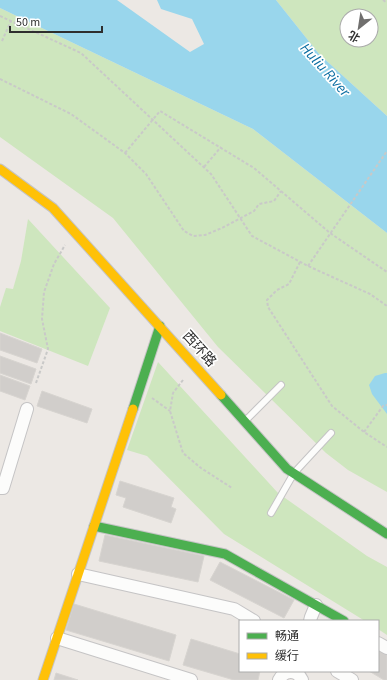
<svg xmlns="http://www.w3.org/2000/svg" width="387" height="680" viewBox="0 0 387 680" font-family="'Source Sans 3','Noto Sans SC',sans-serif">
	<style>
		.green { fill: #cee6be; fill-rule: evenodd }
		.water { fill: #99d6ec }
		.building { fill: #d1cecb; stroke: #d7d4d0 }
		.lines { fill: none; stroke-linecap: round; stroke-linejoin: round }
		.lane-casing { stroke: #c5c4c5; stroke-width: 8 }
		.street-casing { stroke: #c5c4c5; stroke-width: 14 }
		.fast-casing { stroke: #c5c4c5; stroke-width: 11 }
		.slow-casing { stroke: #c5c4c5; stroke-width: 11 }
		.path { stroke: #c9c9c8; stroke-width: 2; stroke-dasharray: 3 2; stroke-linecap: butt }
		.lane { stroke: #fcfcfb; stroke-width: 6 }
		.street { stroke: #fcfcfb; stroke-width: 12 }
		.fast { stroke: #4caf50; stroke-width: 9 }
		.slow { stroke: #ffc107; stroke-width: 9 }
		.labels { text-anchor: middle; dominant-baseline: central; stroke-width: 3.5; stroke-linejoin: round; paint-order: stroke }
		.street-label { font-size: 14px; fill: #2e2e2e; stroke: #fff }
		.water-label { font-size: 15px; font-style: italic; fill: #0d6fa3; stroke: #fff }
	</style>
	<rect width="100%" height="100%" fill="#ece8e4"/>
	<g class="green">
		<path d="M276 0H387V116L319 54ZM347 16H371V40H347Z"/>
		<polygon points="0,8 253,129 387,233 387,492 348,470 326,453 218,347 113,218 0,137"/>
		<polygon points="28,219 110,308 88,366 0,331 0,307 6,288 13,289 21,261"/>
		<polygon points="158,362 278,493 367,556 387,567 387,635 378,629 378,621 365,621 224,534 147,456 127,450"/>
	</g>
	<g class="water">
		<polygon points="0,0 117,0 190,52 204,44 192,19 161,9 157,0 276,0 319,54 387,116 387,233 253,129 0,8"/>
		<polygon points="385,373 387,373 387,414 372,394 369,385 375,376"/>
	</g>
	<g class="building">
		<polygon points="0,333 42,349 37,363 0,350"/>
		<polygon points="0,356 36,369 31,384 0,373"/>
		<polygon points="0,375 30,386 25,400 0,391"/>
		<polygon points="42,391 92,409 87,423 37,406"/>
		<polygon points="120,481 174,498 171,507 176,509 171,523 123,507 126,498 116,495"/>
		<polygon points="105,535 204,556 198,582 99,561"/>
		<polygon points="220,562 294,600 284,618 210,580"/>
		<polygon points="74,604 176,635 169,661 66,630"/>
		<polygon points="191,639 240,654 240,671 260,671 258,680 234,680 183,665"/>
		<polygon points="378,645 387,650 387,680 384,680 369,671 378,671"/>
		<polygon points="56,673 78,680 54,680"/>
	</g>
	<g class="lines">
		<defs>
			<g id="lane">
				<polyline points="245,421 281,385"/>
				<polyline points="271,513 294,473 331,433"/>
			</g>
			<g id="street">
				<polyline points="0,488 3,488 27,409"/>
				<polyline points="78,574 234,609 254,621"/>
				<polyline points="310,621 311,617 316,605"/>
				<polyline points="57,638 191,680"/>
				<polyline points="378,643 387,648"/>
				<polyline points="337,671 352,680"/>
				<path d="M279 680C284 670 297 669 302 680"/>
			</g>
			<g id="fast">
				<polyline points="221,395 287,469 387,534"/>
				<polyline points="133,409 160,326"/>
				<polyline points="94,526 225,554 344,621"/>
			</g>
			<g id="slow">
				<polyline points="0,169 53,208 221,395"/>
				<polyline points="43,680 133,409"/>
			</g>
		</defs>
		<use href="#lane" class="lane-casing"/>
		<use href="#street" class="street-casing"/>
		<use href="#fast" class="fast-casing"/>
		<use href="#slow" class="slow-casing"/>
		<g class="path">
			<polyline points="383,0 387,3"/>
			<polyline points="0,16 81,53 211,174 252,236 308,266 370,294 387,306"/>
			<polyline points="2,41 11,21"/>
			<polyline points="0,79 71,114 125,153 146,174 184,231 193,236 205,235 222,228 254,211 259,204 274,201 281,191"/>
			<polyline points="125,153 160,111 254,168 330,233 387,272"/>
			<polyline points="204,167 221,147"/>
			<polyline points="300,262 289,284 277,290 267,300 268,307 332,406 364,432 387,447"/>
			<polyline points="308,266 387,151"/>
			<polyline points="183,380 173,393 170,411 183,453 201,468 232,488"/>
			<polyline points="36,383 48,349 42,319 44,292 54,264 65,245"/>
			<polyline points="152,398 170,411"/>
			<polyline points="364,432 383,406 387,405"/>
		</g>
		<use href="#lane" class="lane"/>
		<use href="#street" class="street"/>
		<use href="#fast" class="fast"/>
		<use href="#slow" class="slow"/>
	</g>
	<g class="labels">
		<g class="street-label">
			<text transform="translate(199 349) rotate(48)">西环路</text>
		</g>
		<g class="water-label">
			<text transform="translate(325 70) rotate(48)">Huliu River</text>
		</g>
	</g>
	<rect x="239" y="620" width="140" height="52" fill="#ffffff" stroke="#ababab"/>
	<rect x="247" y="633" width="20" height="6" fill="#4caf50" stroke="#ababab"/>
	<text x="275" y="640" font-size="12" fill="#2e2e2e">畅通</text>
	<rect x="247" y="653" width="20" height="6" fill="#ffc107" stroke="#ababab"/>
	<text x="275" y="660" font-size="12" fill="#2e2e2e">缓行</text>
	<g transform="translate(359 28) rotate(210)"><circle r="19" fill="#ffffff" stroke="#ababab"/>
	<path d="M0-3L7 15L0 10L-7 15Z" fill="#706f6e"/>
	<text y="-6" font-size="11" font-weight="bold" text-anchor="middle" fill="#2e2e2e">北</text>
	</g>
	<path d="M10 26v6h92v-6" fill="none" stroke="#2e2e2e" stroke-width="2"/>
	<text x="16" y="26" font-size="12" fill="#2e2e2e" stroke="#ffffff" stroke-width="3" paint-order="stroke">50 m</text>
</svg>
